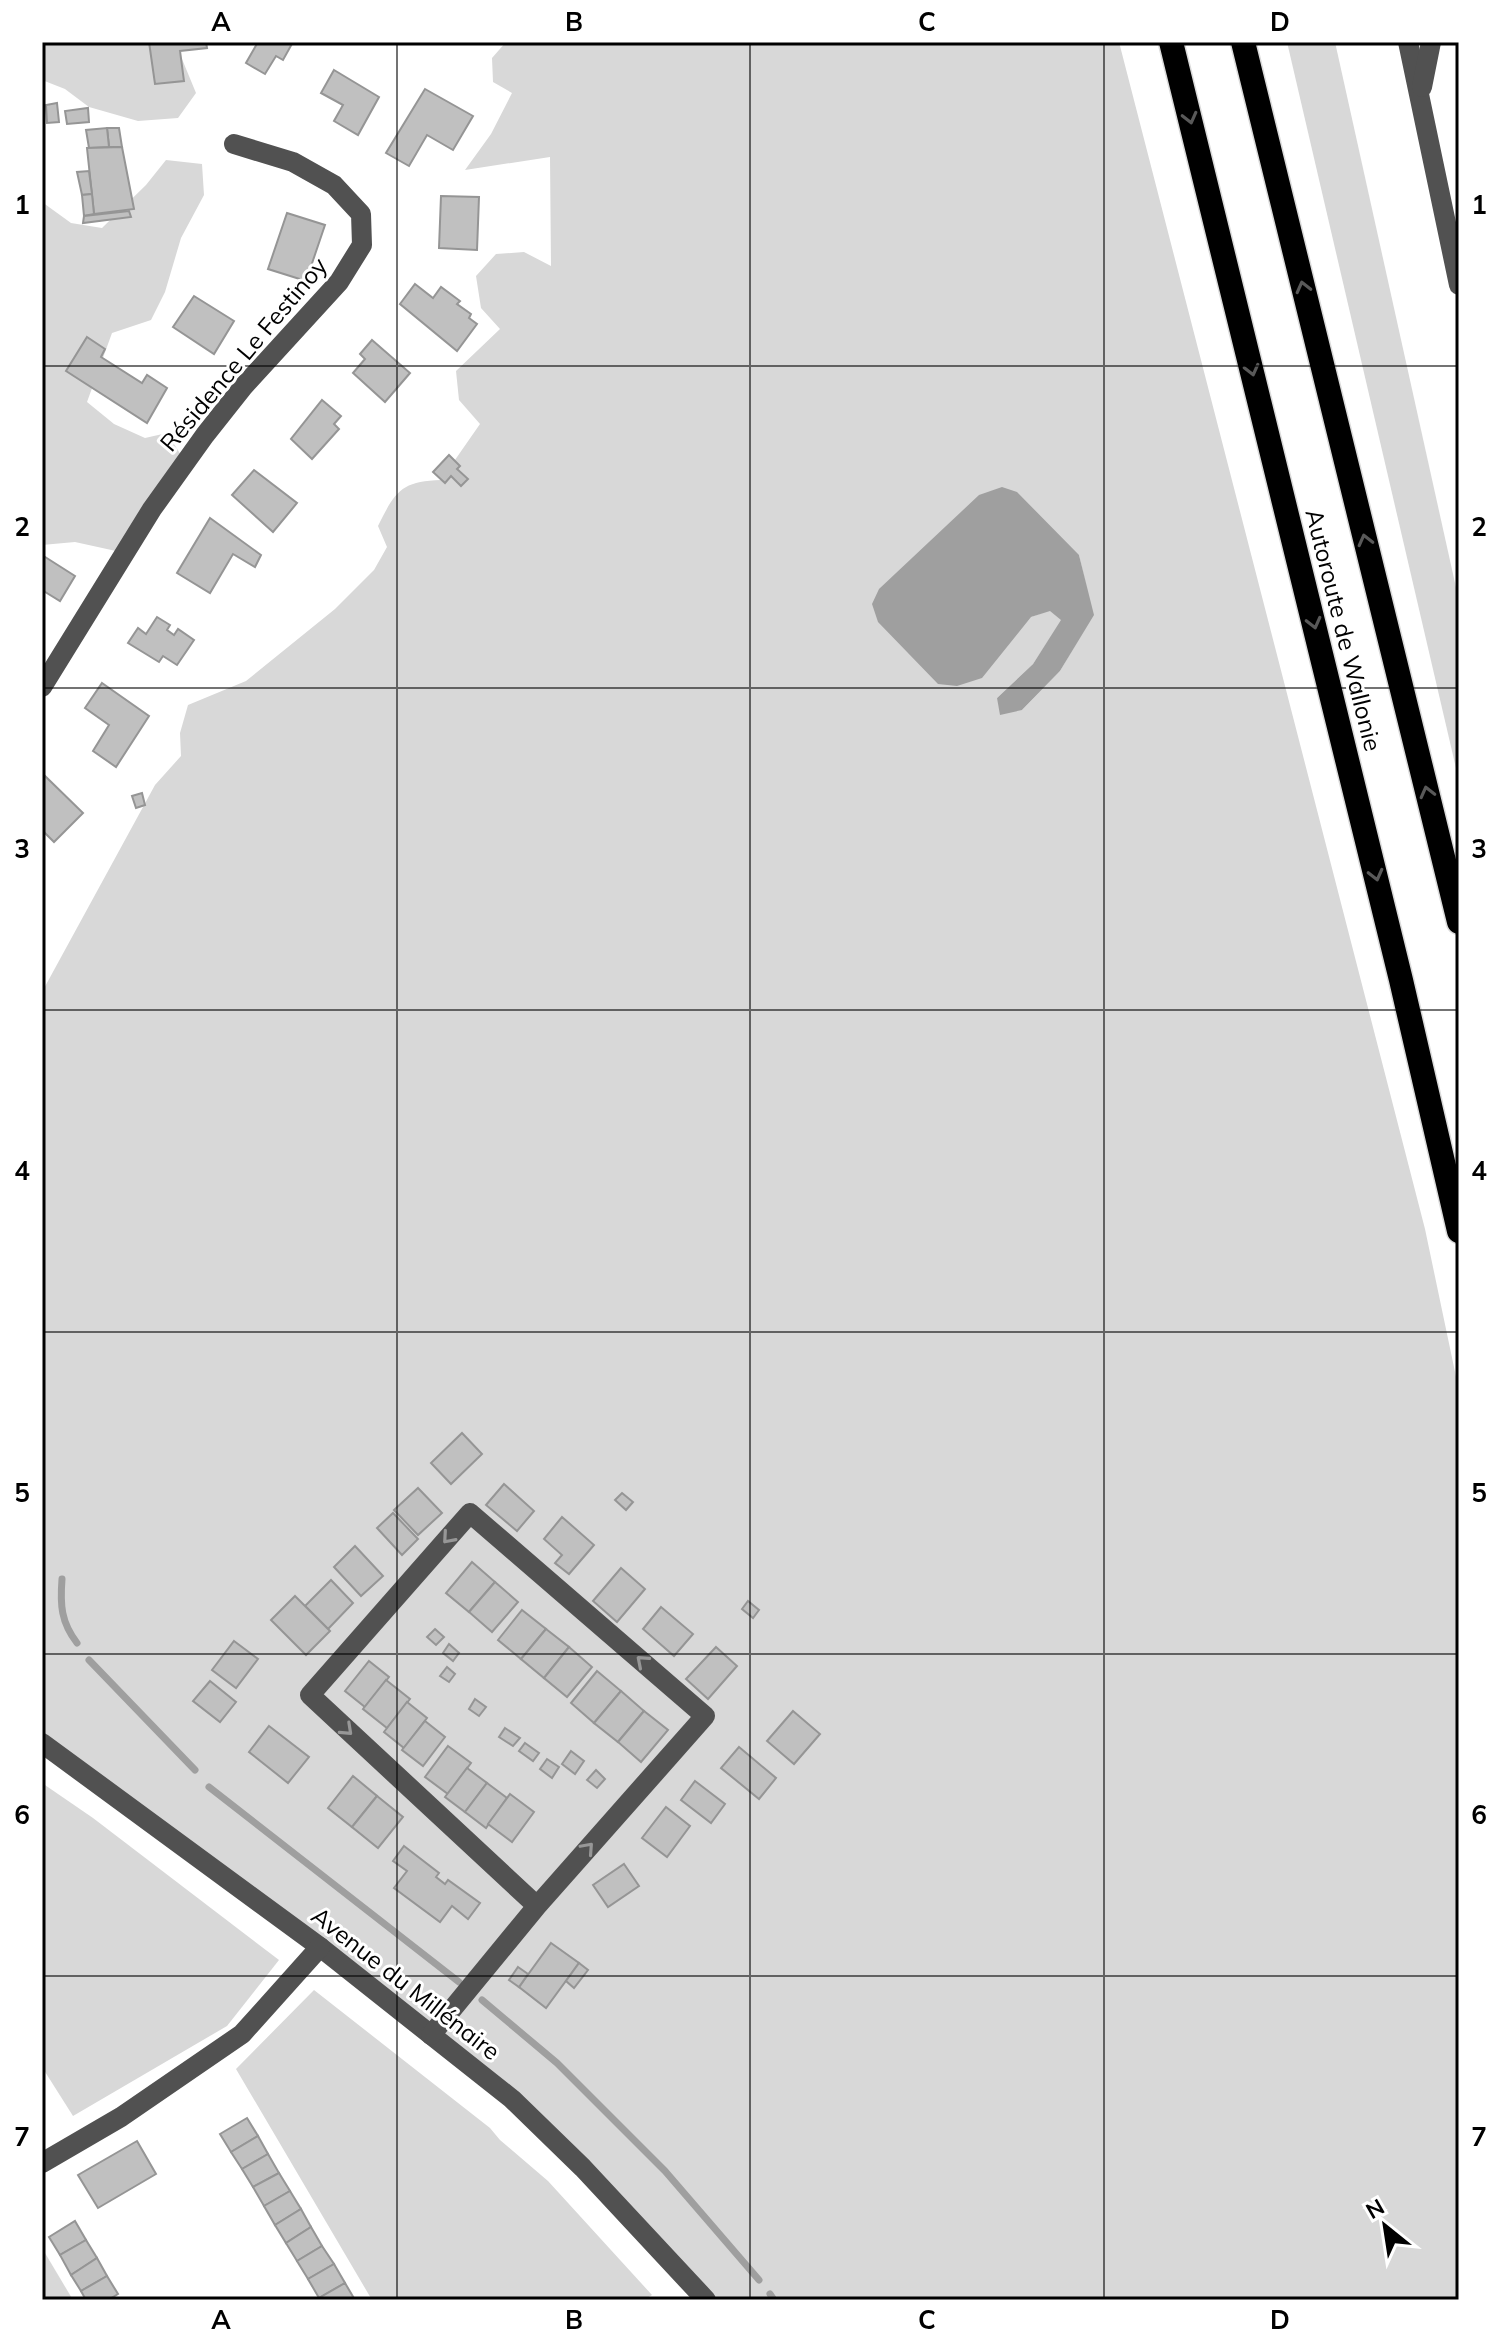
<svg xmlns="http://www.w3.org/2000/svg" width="1501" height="2342" viewBox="0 0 1501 2342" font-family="Mulish,sans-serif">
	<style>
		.green { fill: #d8d8d8; fill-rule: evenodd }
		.water { fill: #9f9f9f }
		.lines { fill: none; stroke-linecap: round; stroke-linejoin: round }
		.stream { stroke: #9f9f9f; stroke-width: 7 }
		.building { fill: #c0c0c0; stroke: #959595; stroke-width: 2 }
		.highway-casing { stroke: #dbdbdb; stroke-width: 27 }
		.minor { stroke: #515151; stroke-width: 20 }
		.highway { stroke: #000; stroke-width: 24 }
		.oneway { stroke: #595959 }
		.oneway2 { stroke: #979797 }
		.grid { fill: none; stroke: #000; stroke-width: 2; stroke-opacity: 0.55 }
		.labels { text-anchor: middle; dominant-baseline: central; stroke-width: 6; stroke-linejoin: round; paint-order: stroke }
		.street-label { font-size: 24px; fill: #000; stroke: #fff }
		.neatline { fill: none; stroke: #000; stroke-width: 3 }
		.grid-label { font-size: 26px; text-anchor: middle; font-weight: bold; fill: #000 }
	</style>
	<rect width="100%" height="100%" fill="#fff"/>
	<g class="green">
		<polygon points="42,42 175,42 196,93 178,118 138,121 89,107 65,89 42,80"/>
		<path d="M506 42H1119L1425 1229 1459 1391V2300H706L512 2099 42 1743V992L155 785 181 756 180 733 188 705 246 681 335 609 374 570 387 547 378 526C395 492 401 481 441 480L480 424 459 400 456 371 500 329 481 308 476 276 496 254 524 252 551 266 550 157 465 170 491 134 512 93 493 82 492 58ZM1079 555 1093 615 1060 671 1022 710 997 698 1033 664 1062 620 1050 610 1031 617Z"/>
		<polygon points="1287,42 1335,42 1459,601 1459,781"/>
		<polygon points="166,160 202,164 204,195 181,238 165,292 151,320 112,333 87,402 114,424 145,438 167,433 186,463 125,553 75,542 42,545 42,202 71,223 102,228 146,185"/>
		<polygon points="42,1783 93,1818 279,1960 227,2026 73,2116 42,2067"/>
		<polygon points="314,1990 490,2128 500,2140 548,2181 652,2295 644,2300 372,2300 236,2069"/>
		<polygon points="42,2248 73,2300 42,2300"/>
	</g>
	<polygon class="water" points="1002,487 1017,492 1079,555 1094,615 1060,671 1022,710 1000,715 997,698 1033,664 1061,620 1050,611 1031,617 982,678 957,686 938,684 878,622 872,604 879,589 979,495"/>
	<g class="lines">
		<g class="stream">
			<path d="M62 1579C60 1605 61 1622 77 1643"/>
			<polyline points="89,1660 195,1770"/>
			<polyline points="209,1787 459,1982"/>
			<polyline points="482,2000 557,2063 665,2171 759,2280"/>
			<polyline points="770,2294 774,2300"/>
		</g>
	</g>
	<g class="building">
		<polygon points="149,42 206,42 207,48 180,51 184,81 155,84"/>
		<polygon points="258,42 293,42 283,60 276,56 265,74 246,63"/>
		<polygon points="334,70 379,97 358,135 334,121 343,105 321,93"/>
		<polygon points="425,89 473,116 453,150 427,135 409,166 386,153"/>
		<polygon points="57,103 59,122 47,123 46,105"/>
		<polygon points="88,108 89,122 67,124 65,111"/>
		<polygon points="107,128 119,128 122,147 109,147"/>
		<polygon points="107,128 109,147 89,148 86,130"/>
		<polygon points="122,147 134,209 94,214 87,148"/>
		<polygon points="89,171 92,194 82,195 77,172"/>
		<polygon points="92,194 94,214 84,216 82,195"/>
		<polygon points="441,196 479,197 477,250 439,248"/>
		<polygon points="129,211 131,217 83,223 84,216"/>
		<polygon points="287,213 325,225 306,281 268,269"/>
		<polygon points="415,284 433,298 441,287 460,301 457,304 471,314 469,318 477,324 457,351 400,304"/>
		<polygon points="194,296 234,321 214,354 173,327"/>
		<polygon points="87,337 105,349 101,357 142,383 147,375 167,388 147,423 66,371"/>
		<polygon points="372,340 410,373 385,402 353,373 365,359 360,354"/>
		<polygon points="322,400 341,416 334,424 339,429 312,459 291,439"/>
		<polygon points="449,455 460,466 457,469 468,479 461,486 451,476 445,483 433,472"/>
		<polygon points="254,470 297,503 273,532 232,495"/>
		<polygon points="210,518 261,555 255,567 233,554 210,593 177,573"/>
		<polygon points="42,555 75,576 60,601 42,590"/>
		<polygon points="157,617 170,625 167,630 174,635 178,629 194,640 177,665 163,656 159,662 128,643 138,628 146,634"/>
		<polygon points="102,683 149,716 116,767 93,751 109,725 85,708"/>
		<polygon points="43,774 83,813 54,842 42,830"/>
		<polygon points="142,793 145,805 136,808 132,796"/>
		<polygon points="462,1433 482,1454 451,1484 431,1463"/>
		<polygon points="504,1484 534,1511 517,1531 486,1505"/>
		<polygon points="418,1488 442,1513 418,1535 394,1510"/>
		<polygon points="622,1493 633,1502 626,1510 615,1500"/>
		<polygon points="393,1513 418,1539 402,1555 377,1528"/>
		<polygon points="562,1517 594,1545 569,1574 555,1563 562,1555 544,1539"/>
		<polygon points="355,1546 383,1576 361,1596 334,1567"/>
		<polygon points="472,1562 495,1582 469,1612 446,1593"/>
		<polygon points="621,1568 645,1589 617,1622 593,1601"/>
		<polygon points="331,1580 353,1603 328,1629 305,1606"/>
		<polygon points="495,1582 518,1602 492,1632 469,1612"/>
		<polygon points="295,1596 330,1631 306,1655 271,1620"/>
		<polygon points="748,1601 759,1610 753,1618 742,1609"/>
		<polygon points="661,1607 693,1634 674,1656 643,1629"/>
		<polygon points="522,1610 546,1629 521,1659 498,1640"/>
		<polygon points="435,1629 444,1637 436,1645 427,1637"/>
		<polygon points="546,1629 569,1647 544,1678 521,1659"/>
		<polygon points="234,1641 258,1659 236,1688 212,1670"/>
		<polygon points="449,1644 459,1653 453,1661 443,1653"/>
		<polygon points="569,1647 592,1667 567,1697 544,1678"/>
		<polygon points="716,1647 737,1666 708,1699 686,1679"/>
		<polygon points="369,1661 389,1677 365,1707 345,1691"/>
		<polygon points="447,1667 455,1674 449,1682 440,1676"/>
		<polygon points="597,1671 621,1691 594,1723 571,1703"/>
		<polygon points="386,1680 410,1699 387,1728 363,1709"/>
		<polygon points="210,1681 236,1702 220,1722 193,1701"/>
		<polygon points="621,1691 644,1711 618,1742 594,1723"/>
		<polygon points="475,1699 486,1707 479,1716 469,1709"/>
		<polygon points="407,1702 427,1718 404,1748 384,1732"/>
		<polygon points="644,1711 668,1730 641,1762 618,1742"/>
		<polygon points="793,1711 820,1734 794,1764 767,1741"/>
		<polygon points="425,1721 445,1737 423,1766 402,1750"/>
		<polygon points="269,1726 309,1757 288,1783 249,1752"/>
		<polygon points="505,1728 520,1738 513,1746 499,1737"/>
		<polygon points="525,1743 539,1753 533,1761 519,1751"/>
		<polygon points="448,1746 471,1763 448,1794 425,1777"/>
		<polygon points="739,1747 776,1778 759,1799 721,1768"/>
		<polygon points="571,1751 584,1761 575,1774 562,1764"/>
		<polygon points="547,1759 559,1767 552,1778 540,1769"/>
		<polygon points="467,1768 487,1783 465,1812 445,1797"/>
		<polygon points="596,1770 605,1779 597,1788 587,1780"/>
		<polygon points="353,1776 377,1796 352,1827 328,1808"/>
		<polygon points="695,1781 725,1804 711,1823 681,1800"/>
		<polygon points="487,1783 507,1798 486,1828 465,1812"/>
		<polygon points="510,1794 534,1812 512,1842 488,1824"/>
		<polygon points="377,1796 403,1817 378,1848 352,1827"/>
		<polygon points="666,1807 690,1826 667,1857 642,1838"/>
		<polygon points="404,1846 439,1873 436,1877 445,1884 448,1880 480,1903 468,1919 452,1906 440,1922 394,1888 407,1871 393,1861"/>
		<polygon points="624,1864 639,1886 608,1907 593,1885"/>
		<polygon points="551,1943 579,1963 546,2008 519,1987"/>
		<polygon points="579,1963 588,1970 574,1988 566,1981"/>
		<polygon points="518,1967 528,1974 519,1987 509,1980"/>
		<polygon points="247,2118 258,2136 231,2152 220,2134"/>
		<polygon points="258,2136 268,2154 242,2169 231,2152"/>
		<polygon points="137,2141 156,2174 98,2208 78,2175"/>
		<polygon points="268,2154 279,2173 253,2187 242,2169"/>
		<polygon points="279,2173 290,2191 264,2206 253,2187"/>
		<polygon points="290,2191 301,2209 275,2225 264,2206"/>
		<polygon points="301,2209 311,2227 286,2243 275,2225"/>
		<polygon points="75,2221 86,2240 60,2255 49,2237"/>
		<polygon points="311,2227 322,2246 297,2261 286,2243"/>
		<polygon points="86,2240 97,2258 71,2275 60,2255"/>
		<polygon points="322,2246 334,2264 308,2279 297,2261"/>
		<polygon points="97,2258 107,2276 81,2291 71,2275"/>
		<polygon points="334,2264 345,2283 319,2298 308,2279"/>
		<polygon points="107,2276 118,2294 108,2300 86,2300 81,2291"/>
		<polygon points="345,2283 355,2300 321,2300 319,2298"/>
	</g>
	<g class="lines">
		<defs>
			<g id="highway">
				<polyline points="1171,42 1401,980 1459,1231"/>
				<polyline points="1243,42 1459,922"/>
			</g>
		</defs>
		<use href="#highway" class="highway-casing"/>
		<g class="minor">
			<polyline points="1408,42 1459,285"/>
			<polyline points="1422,87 1431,42"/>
			<polyline points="42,687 152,509 205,435 243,387 339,282 362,245 361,214 334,185 293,162 234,144"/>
			<polyline points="42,1743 320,1947 512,2099 583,2168 706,2300"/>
			<polyline points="431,2035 537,1906 705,1716 470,1513 310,1695 537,1906"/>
			<polyline points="42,2163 121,2117 242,2034 320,1947"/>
		</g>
		<use href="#highway" class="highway"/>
	</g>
	<defs><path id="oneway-chevron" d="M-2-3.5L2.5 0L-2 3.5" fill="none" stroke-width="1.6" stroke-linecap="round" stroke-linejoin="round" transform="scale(2)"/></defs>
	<g class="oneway">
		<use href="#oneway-chevron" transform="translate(1190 118) rotate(76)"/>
		<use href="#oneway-chevron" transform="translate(1303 287) rotate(-104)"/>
		<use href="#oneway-chevron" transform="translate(1252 370) rotate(76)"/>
		<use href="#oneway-chevron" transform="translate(1365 540) rotate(-104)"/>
		<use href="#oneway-chevron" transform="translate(1314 623) rotate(76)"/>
		<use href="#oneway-chevron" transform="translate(1427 792) rotate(-104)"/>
		<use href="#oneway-chevron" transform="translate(1376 875) rotate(76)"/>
	</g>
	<g class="oneway2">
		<use href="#oneway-chevron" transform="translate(448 1538) rotate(131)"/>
		<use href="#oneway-chevron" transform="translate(642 1661) rotate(-139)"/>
		<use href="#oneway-chevron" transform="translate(347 1730) rotate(43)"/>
		<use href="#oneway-chevron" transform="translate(588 1848) rotate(-48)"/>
	</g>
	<path class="grid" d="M397 42V2300M750 42V2300M1104 42V2300M42 366H1459M42 688H1459M42 1010H1459M42 1332H1459M42 1654H1459M42 1976H1459"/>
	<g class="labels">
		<g class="street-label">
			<text transform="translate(243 354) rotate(-50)">Résidence Le Festinoy</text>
			<text transform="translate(1344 630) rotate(76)">Autoroute de Wallonie</text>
			<text transform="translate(406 1983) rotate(38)">Avenue du Millénaire</text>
		</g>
	</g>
	<rect width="1501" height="2342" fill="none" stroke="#ffffff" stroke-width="88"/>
	<g transform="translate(1385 2226) rotate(330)" stroke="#ffffff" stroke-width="6" paint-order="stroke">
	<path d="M0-6L14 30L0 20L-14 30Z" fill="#000000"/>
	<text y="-12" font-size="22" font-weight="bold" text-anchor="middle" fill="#000000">N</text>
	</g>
	<rect x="44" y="44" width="1413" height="2254" class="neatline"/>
	<g class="grid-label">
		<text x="221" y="31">A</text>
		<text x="574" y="31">B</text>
		<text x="927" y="31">C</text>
		<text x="1280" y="31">D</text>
		<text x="22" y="214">1</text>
		<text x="1479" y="214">1</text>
		<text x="22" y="536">2</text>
		<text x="1479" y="536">2</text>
		<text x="22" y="858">3</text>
		<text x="1479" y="858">3</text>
		<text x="22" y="1180">4</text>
		<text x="1479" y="1180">4</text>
		<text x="22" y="1502">5</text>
		<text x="1479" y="1502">5</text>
		<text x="22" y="1824">6</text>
		<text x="1479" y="1824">6</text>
		<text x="22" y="2146">7</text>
		<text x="1479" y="2146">7</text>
		<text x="221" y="2329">A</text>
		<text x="574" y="2329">B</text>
		<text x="927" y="2329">C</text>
		<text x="1280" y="2329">D</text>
	</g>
</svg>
